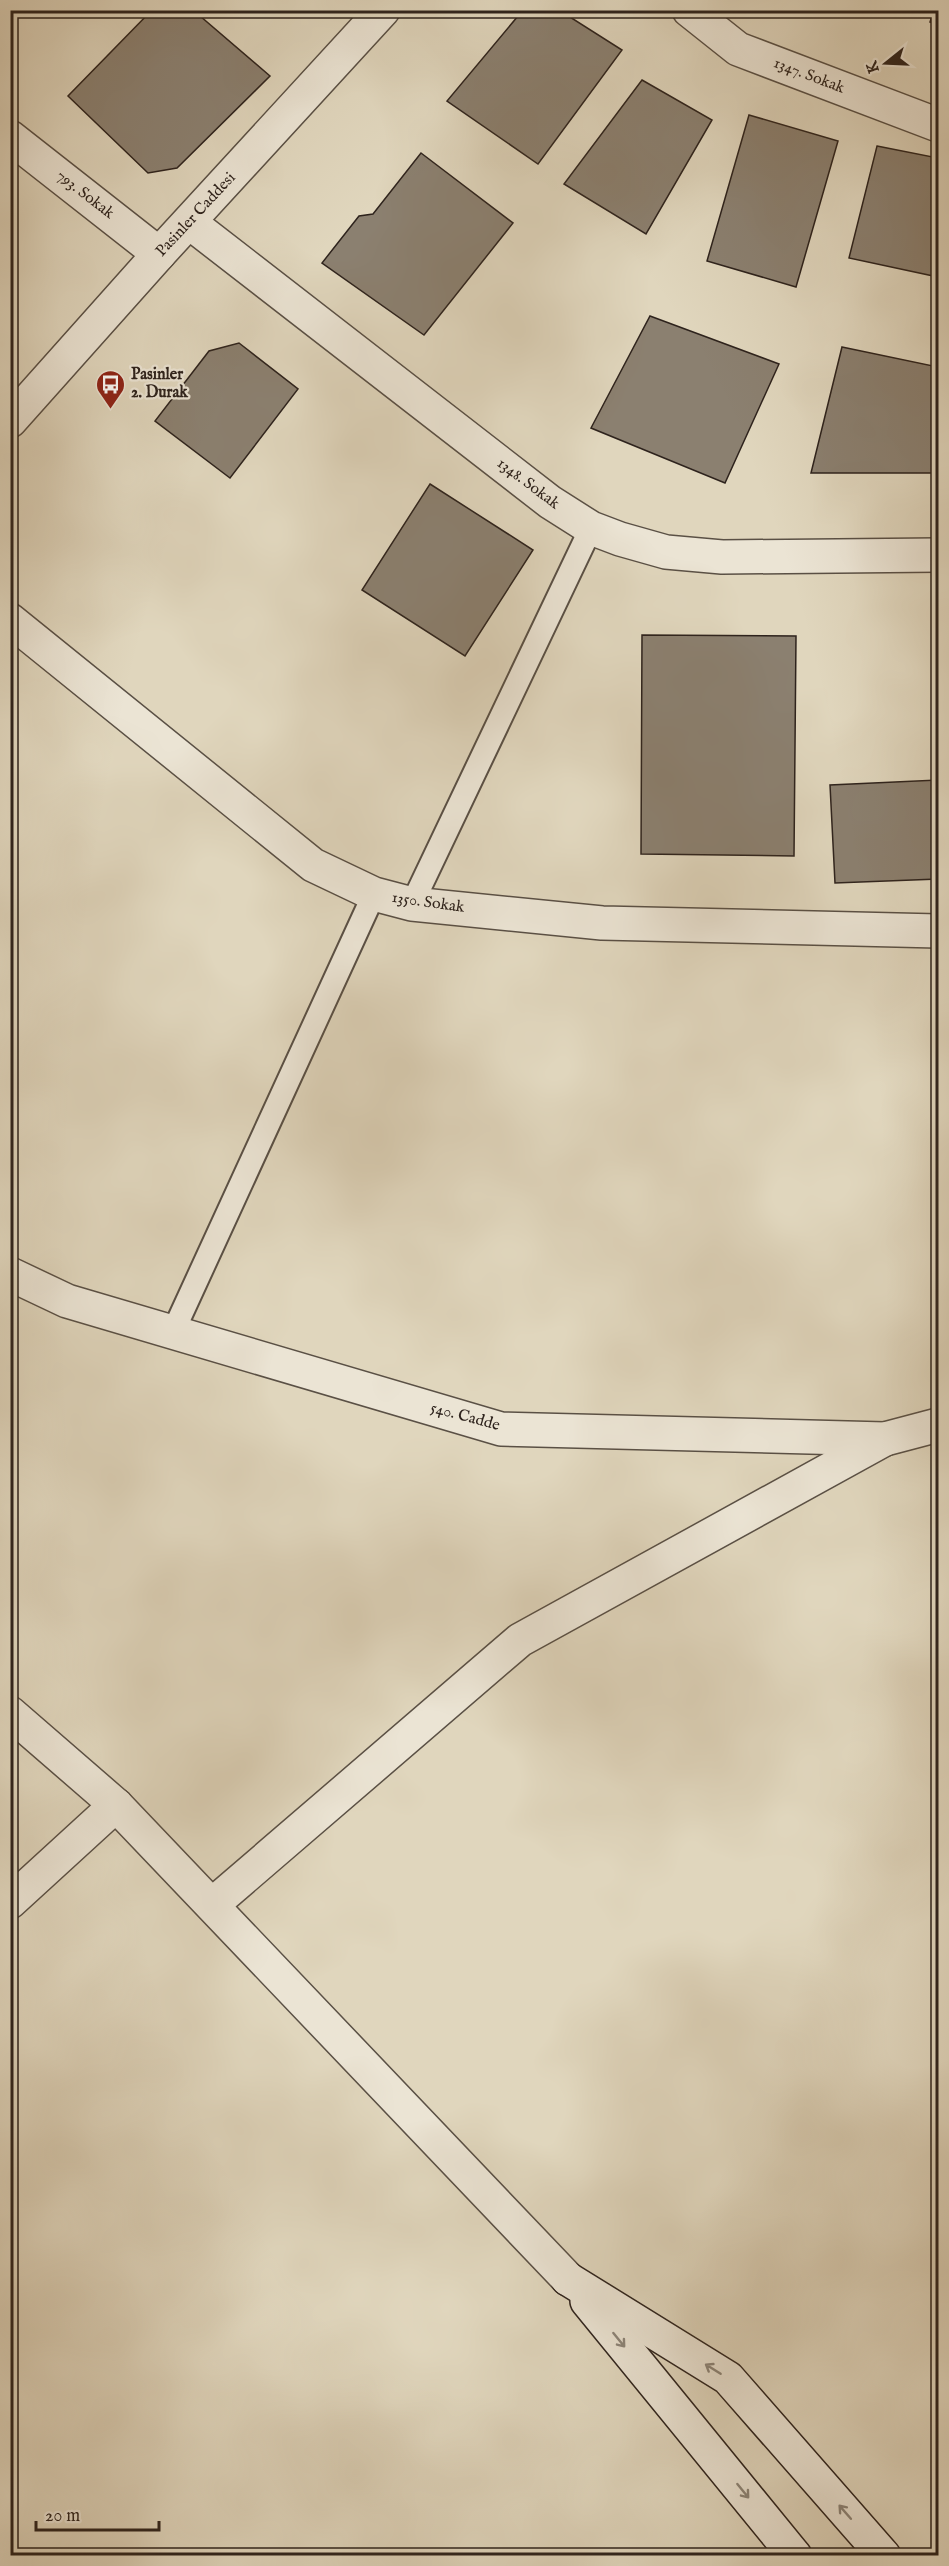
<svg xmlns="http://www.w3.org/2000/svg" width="949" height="2566" viewBox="0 0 949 2566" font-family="'IM FELL English',serif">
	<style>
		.building { fill: #8b8070; stroke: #2e231d; stroke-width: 1.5 }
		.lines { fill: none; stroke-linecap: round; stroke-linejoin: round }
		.service-casing { stroke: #5a5045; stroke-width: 26 }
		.minor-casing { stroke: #5a5045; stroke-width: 36 }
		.tertiary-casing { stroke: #5a5045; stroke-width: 36 }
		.secondary-casing { stroke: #2e231d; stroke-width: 36 }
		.service { stroke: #ebe4d4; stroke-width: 22 }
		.minor { stroke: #ebe4d4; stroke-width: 33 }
		.tertiary { stroke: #ebe4d4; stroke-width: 33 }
		.secondary { stroke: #ebe4d4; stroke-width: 33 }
		.oneway { stroke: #8c8478 }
		.labels { text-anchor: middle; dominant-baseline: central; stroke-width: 4.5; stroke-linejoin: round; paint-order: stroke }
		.street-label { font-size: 16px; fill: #2e231d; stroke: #ebe4d4 }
		.poi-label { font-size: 16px; font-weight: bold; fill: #2e231d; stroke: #ebe4d4; text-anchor: start }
	</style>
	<rect width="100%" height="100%" fill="#e0d6bd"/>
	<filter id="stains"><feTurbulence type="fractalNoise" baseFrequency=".00333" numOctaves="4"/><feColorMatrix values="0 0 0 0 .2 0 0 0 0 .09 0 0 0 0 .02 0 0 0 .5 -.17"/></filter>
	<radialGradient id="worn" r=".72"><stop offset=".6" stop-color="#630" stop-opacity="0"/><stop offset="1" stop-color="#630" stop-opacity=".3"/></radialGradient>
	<g class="building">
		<polygon points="152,10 193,10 270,76 177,168 148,173 68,96"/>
		<polygon points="523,10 559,10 622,50 538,164 447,101"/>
		<polygon points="934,10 938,10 938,25 930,22"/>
		<polygon points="642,80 712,120 646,234 564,184"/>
		<polygon points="749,115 838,141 796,287 707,261"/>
		<polygon points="877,146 938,158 938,277 849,258"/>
		<polygon points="421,153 513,223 424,335 322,263 359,216 373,214"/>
		<polygon points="650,316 779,364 725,483 591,428"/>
		<polygon points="239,343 298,389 230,478 155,421 209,351"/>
		<polygon points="842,347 938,367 938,473 811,473"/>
		<polygon points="430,484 533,550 465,656 362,590"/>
		<polygon points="642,635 796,636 794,856 641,854"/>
		<polygon points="938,780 938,879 835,883 830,785"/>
	</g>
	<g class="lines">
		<defs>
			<g id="service">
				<polyline points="412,904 591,528"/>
				<polyline points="173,1332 374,894"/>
			</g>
			<g id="minor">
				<polyline points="689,10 738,49 938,125"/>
				<polyline points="10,137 159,254"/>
				<polyline points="189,222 550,502 591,528 620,539 666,552 722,557 938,555"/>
				<polyline points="10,620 313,865 374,894 412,904 602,923 938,931"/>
				<polyline points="10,1902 116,1805"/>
				<polyline points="212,1905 520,1640 885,1439"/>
			</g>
			<g id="tertiary">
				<polyline points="10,421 159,254 383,10"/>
				<polyline points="10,1274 67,1301 501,1429 885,1439 938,1425"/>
				<polyline points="10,1713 116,1805 568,2279"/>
			</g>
			<g id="secondary">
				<polyline points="568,2279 728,2378 884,2556"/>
				<polyline points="587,2301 795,2556"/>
			</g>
		</defs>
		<use href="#service" class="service-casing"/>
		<use href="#minor" class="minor-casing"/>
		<use href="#tertiary" class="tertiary-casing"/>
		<use href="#secondary" class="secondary-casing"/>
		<use href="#service" class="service"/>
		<use href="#minor" class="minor"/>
		<use href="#tertiary" class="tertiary"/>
		<use href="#secondary" class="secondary"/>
	</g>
	<defs><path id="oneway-shaft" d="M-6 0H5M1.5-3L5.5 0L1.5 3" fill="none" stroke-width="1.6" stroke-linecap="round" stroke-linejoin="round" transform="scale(1.5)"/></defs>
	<g class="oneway">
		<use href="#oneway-shaft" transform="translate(619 2340) rotate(51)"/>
		<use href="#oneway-shaft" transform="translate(713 2369) rotate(-148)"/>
		<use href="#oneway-shaft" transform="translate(743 2491) rotate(51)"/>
		<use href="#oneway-shaft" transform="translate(845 2512) rotate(-131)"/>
	</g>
	<defs>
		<symbol id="bus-pin" viewBox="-11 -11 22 30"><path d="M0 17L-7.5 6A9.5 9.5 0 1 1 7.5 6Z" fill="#8f2418" stroke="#ebe4d4"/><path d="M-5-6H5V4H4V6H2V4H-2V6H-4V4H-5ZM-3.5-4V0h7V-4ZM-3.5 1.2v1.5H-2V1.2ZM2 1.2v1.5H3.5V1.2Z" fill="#fff"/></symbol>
	</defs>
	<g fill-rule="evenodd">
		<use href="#bus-pin" x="94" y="368" width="33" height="45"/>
	</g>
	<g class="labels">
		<g class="street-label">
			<text transform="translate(809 76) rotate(21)">1347. Sokak</text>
			<text transform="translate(85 195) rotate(38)">793. Sokak</text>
			<text transform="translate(196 215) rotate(-47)">Pasinler Caddesi</text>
			<text transform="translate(528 484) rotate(37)">1348. Sokak</text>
			<text transform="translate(428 903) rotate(8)">1350. Sokak</text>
			<text transform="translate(465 1417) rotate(15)">540. Cadde</text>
		</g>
		<g class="poi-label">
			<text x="131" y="375">Pasinler<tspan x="131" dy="18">2. Durak</tspan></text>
		</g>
	</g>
	<rect width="949" height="2566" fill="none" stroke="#e0d6bd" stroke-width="36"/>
	<rect x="12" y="12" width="925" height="2542" fill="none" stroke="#2e231d" stroke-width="3"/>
	<rect x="18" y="18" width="913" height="2530" fill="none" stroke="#2e231d" stroke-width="1.5"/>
	<g transform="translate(886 63) rotate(252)" stroke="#ebe4d4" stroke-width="4.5" paint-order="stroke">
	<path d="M0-4.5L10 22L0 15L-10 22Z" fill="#2e231d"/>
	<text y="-9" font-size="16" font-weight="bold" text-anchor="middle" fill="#2e231d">K</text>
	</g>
	<path d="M36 2521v9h123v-9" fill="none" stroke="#2e231d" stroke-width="3"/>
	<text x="45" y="2521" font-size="18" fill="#2e231d" stroke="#ebe4d4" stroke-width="4.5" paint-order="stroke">20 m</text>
	<rect width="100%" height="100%" filter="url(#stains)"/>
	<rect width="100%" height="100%" fill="url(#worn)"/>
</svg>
